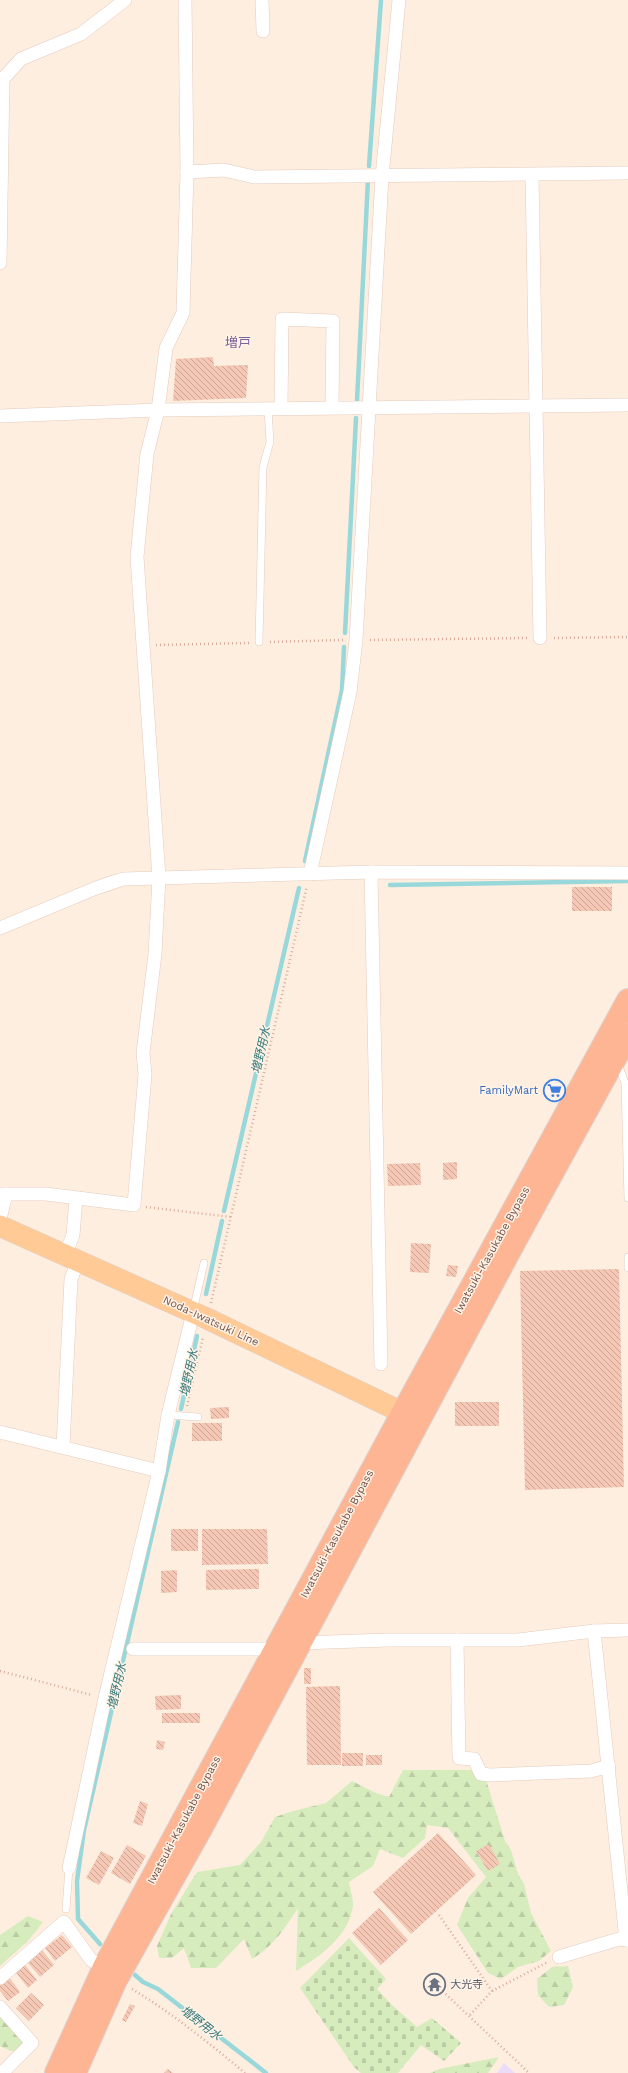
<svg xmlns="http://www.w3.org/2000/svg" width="628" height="2073" viewBox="0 0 628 2073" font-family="'Work Sans','Noto Sans JP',sans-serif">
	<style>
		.education { fill: #ebddfa }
		.forest { fill: url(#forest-firs) }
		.cemetery { fill: url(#cemetery-stones) }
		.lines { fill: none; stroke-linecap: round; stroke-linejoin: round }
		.stream { stroke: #99d8da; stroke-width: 4.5 }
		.building { fill: url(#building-back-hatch) }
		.service-casing { stroke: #e4cbbe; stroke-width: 8 }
		.minor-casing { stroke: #e4cbbe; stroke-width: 14 }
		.primary-casing { stroke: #dbd2cf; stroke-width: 22 }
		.trunk-casing { stroke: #dbd2cf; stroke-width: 24 }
		.path { stroke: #d9aa99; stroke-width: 2.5; stroke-dasharray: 1 3; stroke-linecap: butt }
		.service { stroke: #fff; stroke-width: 7 }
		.minor { stroke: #fff; stroke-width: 13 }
		.primary { stroke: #ffca95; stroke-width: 21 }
		.trunk { stroke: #feb594; stroke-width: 22 }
		.labels { text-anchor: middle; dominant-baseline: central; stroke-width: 3; stroke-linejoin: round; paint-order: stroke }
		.shop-label { font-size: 11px; fill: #366cbe; stroke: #fff3e7; text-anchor: end }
		.street-label { font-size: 11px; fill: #755146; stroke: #fff3e7 }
		.worship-label { font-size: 11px; fill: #5b616d; stroke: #fff3e7; text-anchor: start }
		.water-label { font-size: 12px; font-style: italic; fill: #397a7c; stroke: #fff3e7 }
		.quarter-label { font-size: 13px; fill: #7f619a; stroke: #fff3e7 }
	</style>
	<defs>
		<pattern id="forest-firs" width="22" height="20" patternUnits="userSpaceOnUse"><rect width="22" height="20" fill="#d6ecbd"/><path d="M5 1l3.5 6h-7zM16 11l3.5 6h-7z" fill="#bbcca4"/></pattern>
		<pattern id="cemetery-stones" width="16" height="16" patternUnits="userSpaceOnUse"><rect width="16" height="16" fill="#d6ecbd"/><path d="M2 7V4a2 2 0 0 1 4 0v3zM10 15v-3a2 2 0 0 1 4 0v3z" fill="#bbcca4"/></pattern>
		<pattern id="building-back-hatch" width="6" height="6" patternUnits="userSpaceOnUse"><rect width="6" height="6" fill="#f5c7b5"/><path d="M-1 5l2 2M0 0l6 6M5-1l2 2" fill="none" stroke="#cba495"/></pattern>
	</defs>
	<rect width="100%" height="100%" fill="#feeedf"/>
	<polygon class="education" points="504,2063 515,2073 497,2073"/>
	<g class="forest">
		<path d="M403 1770H471L486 1780 505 1841 511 1850 518 1874 524 1884 531 1913 551 1951 539 1961 518 1967 501 1979 488 1973 457 1925 468 1898 486 1877 448 1828 427 1825 425 1838 403 1858 380 1849 373 1866 349 1882C350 1889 353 1897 353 1904 351 1935 319 1957 296 1971L298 1908C285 1928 273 1947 252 1959L244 1939 216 1968H191L184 1948 172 1958H159L157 1946 171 1914 197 1872 240 1865 261 1842 275 1817 293 1811 326 1803 352 1781 376 1793 389 1797Z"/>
		<polygon points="28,1916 43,1922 28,1941 0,1966 0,1935"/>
		<polygon points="568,1966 573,1987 564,2005 549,2007 538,1995 537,1979 552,1967"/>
		<polygon points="0,2014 25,2043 18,2051 11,2051 0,2046"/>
		<polygon points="499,2057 488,2073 430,2073 439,2069"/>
	</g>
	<polygon class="cemetery" points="349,1938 386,1979 377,1989 392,2005 417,2027 432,2018 461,2043 444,2061 421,2045 398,2073 361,2073 354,2067 300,1988"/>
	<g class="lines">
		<g class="stream">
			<polyline points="369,166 381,0"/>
			<polyline points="357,401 368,179"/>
			<polyline points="345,633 356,418"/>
			<polyline points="305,861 342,690 344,647"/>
			<polyline points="390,885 628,881"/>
			<polyline points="224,1211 299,888"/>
			<polyline points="206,1294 222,1221"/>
			<polyline points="181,1409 197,1336"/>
			<polyline points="100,1944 78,1919 77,1881 84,1830 178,1422"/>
			<polyline points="135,1975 143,1982 158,1989 266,2073"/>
		</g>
	</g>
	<g class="building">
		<polygon points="213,357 214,366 248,365 246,398 173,401 176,359"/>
		<rect x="572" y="887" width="40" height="24"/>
		<polygon points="457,1162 457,1179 443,1180 443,1163"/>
		<polygon points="420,1163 421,1185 388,1186 387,1164"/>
		<polygon points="411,1243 431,1244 429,1273 410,1272"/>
		<polygon points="448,1265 458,1266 456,1277 446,1276"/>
		<polygon points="619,1269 624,1487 525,1490 520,1271"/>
		<rect x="455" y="1402" width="44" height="24"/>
		<polygon points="229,1407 229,1418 211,1419 210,1408"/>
		<rect x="192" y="1423" width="30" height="18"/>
		<rect x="171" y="1529" width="27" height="22"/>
		<polygon points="202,1529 267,1529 268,1564 202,1565"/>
		<polygon points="259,1569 259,1589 206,1590 206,1570"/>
		<polygon points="177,1570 177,1592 161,1593 161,1571"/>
		<rect x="304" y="1668" width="7" height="16"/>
		<polygon points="340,1686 341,1765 307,1765 306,1687"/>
		<polygon points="181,1695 181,1709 156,1710 155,1696"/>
		<rect x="162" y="1713" width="38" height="10"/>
		<polygon points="157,1740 165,1742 163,1750 156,1749"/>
		<rect x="342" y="1753" width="21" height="13"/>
		<rect x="366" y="1755" width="16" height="10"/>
		<polygon points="140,1801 148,1804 142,1826 133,1823"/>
		<polygon points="438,1833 476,1875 411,1934 373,1892"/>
		<polygon points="489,1844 500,1864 488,1871 476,1851"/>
		<polygon points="127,1845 146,1856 130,1884 111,1873"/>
		<polygon points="101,1851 114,1858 99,1885 86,1878"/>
		<polygon points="379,1908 408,1940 381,1965 352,1933"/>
		<polygon points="62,1935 72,1947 55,1961 45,1948"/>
		<polygon points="42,1950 54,1965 40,1977 28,1963"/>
		<polygon points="22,1961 37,1980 28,1988 13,1969"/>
		<polygon points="9,1977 20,1992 8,2001 0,1991 0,1984"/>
		<polygon points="31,1993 44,2005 29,2021 16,2008"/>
		<polygon points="130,2004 135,2006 126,2022 122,2020"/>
		<polygon points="168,2069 173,2073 164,2073"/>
	</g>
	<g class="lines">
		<defs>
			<g id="service">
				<polyline points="259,642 263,467 270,442 268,409"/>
				<polyline points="618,1064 625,1083 628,1198"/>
				<polyline points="628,1257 628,1268"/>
				<polyline points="193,1311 204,1263"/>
				<polyline points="168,1415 198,1417"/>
				<polyline points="66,1909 69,1868"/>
			</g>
			<g id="minor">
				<polyline points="262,0 263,31"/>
				<polyline points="187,172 224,170 254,177 628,173"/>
				<polyline points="532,175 540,638"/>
				<polyline points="0,263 3,79 21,59 81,34 125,0"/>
				<polyline points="281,408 282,319 333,321 332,407"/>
				<polyline points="0,416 158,410 628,405"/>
				<polyline points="371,872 381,1364"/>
				<polyline points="310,874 350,692 356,640 382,177 399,0"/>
				<polyline points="0,928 96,888 123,879 371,872 628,873"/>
				<polyline points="0,1194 46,1194 134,1205 145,1074 143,1053 155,954 159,878 137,557 147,454 158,410 166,348 183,313 187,172 185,0"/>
				<polyline points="0,1219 6,1194"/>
				<polyline points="65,1255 73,1235 76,1199"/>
				<polyline points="0,1432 159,1471"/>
				<polyline points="63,1446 71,1279 78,1261"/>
				<polyline points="594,1631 626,1940"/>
				<polyline points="457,1640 459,1758 474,1759 481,1774 490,1775 591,1771 609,1766"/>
				<polyline points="133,1649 276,1649 301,1643 387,1640 518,1640 594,1631 628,1630"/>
				<polyline points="69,1868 105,1698 159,1471 168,1415 193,1313"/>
				<polyline points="559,1957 619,1939 628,1940"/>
				<polyline points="0,1978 64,1922 91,1960 104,1967"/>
				<polyline points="0,2007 32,2043 2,2073"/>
			</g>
			<polyline id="primary" points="0,1226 208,1319 418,1420"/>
			<g id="trunk">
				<polyline points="56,2073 104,1967 403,1412 628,1000"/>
				<polyline points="75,2073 116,1980 202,1827 514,1243 628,1035"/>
			</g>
		</defs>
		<use href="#service" class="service-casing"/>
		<use href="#minor" class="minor-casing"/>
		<use href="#primary" class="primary-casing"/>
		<use href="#trunk" class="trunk-casing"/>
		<g class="path">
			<polyline points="554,638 628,637"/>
			<polyline points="370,640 527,638"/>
			<polyline points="270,642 343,640"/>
			<polyline points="156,645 249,643"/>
			<polyline points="146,1207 231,1217"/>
			<polyline points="211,1303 307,886"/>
			<polyline points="187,1406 203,1337"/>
			<polyline points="0,1671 92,1695"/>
			<polyline points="439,1915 492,1991 469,2016"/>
			<polyline points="434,1983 529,2073"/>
			<path d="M132 1989C172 2013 209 2043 245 2073"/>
			<polyline points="492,1991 548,1962"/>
		</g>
		<use href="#service" class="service"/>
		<use href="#minor" class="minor"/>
		<use href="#primary" class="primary"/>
		<use href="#trunk" class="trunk"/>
	</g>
	<defs>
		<symbol id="supermarket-ring" viewBox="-11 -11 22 22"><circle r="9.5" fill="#fff3e7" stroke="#3f7fe0" stroke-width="1.5"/><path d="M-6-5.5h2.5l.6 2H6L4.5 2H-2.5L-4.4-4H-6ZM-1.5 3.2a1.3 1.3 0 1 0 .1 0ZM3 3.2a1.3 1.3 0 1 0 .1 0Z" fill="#3f7fe0"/></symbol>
		<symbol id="temple-ring" viewBox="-11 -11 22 22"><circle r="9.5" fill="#fff3e7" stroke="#6b7280" stroke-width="1.5"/><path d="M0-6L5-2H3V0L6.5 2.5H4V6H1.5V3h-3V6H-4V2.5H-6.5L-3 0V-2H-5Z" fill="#6b7280"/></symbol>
	</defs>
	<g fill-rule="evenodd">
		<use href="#supermarket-ring" x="542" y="1078" width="25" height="25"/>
		<use href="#temple-ring" x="422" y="1972" width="25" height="25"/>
	</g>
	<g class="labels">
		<g class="shop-label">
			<text x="538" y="1090">FamilyMart</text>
		</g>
		<g class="street-label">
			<text transform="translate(492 1250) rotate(-61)">Iwatsuki-Kasukabe Bypass</text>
			<text transform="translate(211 1321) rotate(25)">Noda-Iwatsuki Line</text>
			<text transform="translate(337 1534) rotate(-62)">Iwatsuki-Kasukabe Bypass</text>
			<text transform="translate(184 1820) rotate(-62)">Iwatsuki-Kasukabe Bypass</text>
		</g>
		<g class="worship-label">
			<text x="450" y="1984">大光寺</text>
		</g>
		<g class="water-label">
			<text transform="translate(261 1050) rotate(-77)">増野用水</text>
			<text transform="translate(189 1373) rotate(-78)">増野用水</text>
			<text transform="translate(117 1686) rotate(-77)">増野用水</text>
			<text transform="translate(201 2023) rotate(38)">増野用水</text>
		</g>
		<g class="quarter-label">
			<text x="238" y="342">増戸</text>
		</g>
	</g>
</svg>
